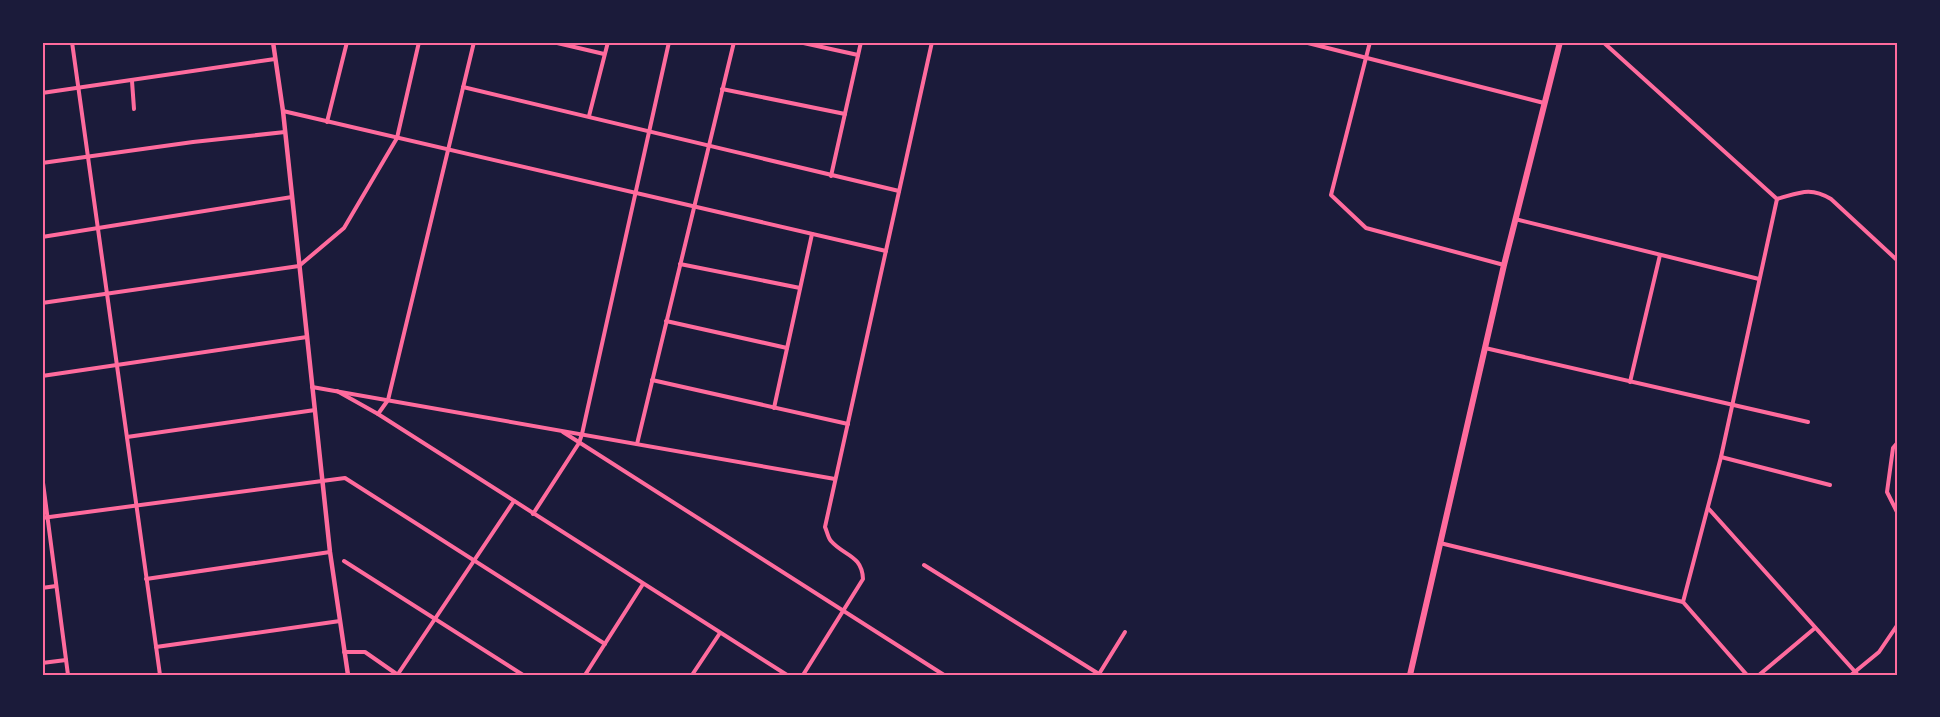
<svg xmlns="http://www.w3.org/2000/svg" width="1940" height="717" viewBox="0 0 1940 717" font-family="'Work Sans',sans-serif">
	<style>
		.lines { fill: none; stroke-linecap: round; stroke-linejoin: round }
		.minor { stroke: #ff6b9d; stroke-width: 4 }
		.tertiary { stroke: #ff6b9d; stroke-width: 4.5 }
		.primary { stroke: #ff6b9d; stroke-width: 6 }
		.neatline { fill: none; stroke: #ff6b9d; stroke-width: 2 }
	</style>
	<rect width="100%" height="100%" fill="#1b1b3a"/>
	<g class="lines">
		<g class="minor">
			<polyline points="72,42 160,675"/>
			<polyline points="553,42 604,54"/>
			<polyline points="799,42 858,55"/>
			<polyline points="1304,42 1544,103"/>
			<polyline points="1370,42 1331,195 1366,228 1504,265"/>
			<polyline points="1603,42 1777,199"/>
			<polyline points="132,81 134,109"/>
			<polyline points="463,87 899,191"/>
			<polyline points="722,89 845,114"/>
			<polyline points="42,93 275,59"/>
			<polyline points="283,111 886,251"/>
			<polyline points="589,116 608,42"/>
			<polyline points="327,122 347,42"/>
			<polyline points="42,163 193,142 285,132"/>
			<polyline points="831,176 861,42"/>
			<path d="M1777 199C1799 193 1810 186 1831 199L1898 261"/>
			<polyline points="1515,219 1759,279"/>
			<polyline points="42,237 292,197"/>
			<polyline points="680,264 800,288"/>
			<polyline points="42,303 299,266 344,228 397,138 419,42"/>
			<polyline points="666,321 787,348"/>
			<polyline points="1485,348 1808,422"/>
			<polyline points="42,376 307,337"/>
			<polyline points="652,380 848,424"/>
			<polyline points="1630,382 1660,255"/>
			<polyline points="312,387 835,479"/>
			<polyline points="337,391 378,414 787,675"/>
			<polyline points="774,408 812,234"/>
			<polyline points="378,414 388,400 474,42"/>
			<polyline points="563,432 944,675"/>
			<polyline points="127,437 315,410"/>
			<polyline points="1898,442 1893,448 1887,492 1898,514"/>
			<polyline points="637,444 734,42"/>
			<polyline points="1721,457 1830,485"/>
			<polyline points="42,475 68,675"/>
			<polyline points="1708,508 1858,675"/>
			<polyline points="533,514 579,443 582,434 669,42"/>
			<polyline points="42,518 345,478 605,644"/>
			<polyline points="1440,543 1683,602 1747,675"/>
			<polyline points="344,561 523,675"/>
			<polyline points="924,565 1099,674"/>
			<polyline points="146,579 330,552"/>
			<polyline points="42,588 56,586"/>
			<polyline points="1683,602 1721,457 1777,199"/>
			<polyline points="156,647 340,621"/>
			<polyline points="344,652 365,652 398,675"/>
			<polyline points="42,663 66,660"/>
			<polyline points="398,674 514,501"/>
			<polyline points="1099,674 1125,632"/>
			<polyline points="585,675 643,584"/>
			<polyline points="692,675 720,633"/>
			<path d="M803 675 863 579C862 555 844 556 831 541 828 538 827 531 825 527L932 42"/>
			<polyline points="1759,675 1815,628"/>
			<polyline points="1851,675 1879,652 1898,624"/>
		</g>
		<polyline class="tertiary" points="273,42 283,111 330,552 348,675"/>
		<polyline class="primary" points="1410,675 1504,265 1560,42"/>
	</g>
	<rect width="1940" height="717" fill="none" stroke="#1b1b3a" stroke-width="87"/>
	<rect x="44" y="44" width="1852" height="630" class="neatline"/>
</svg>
